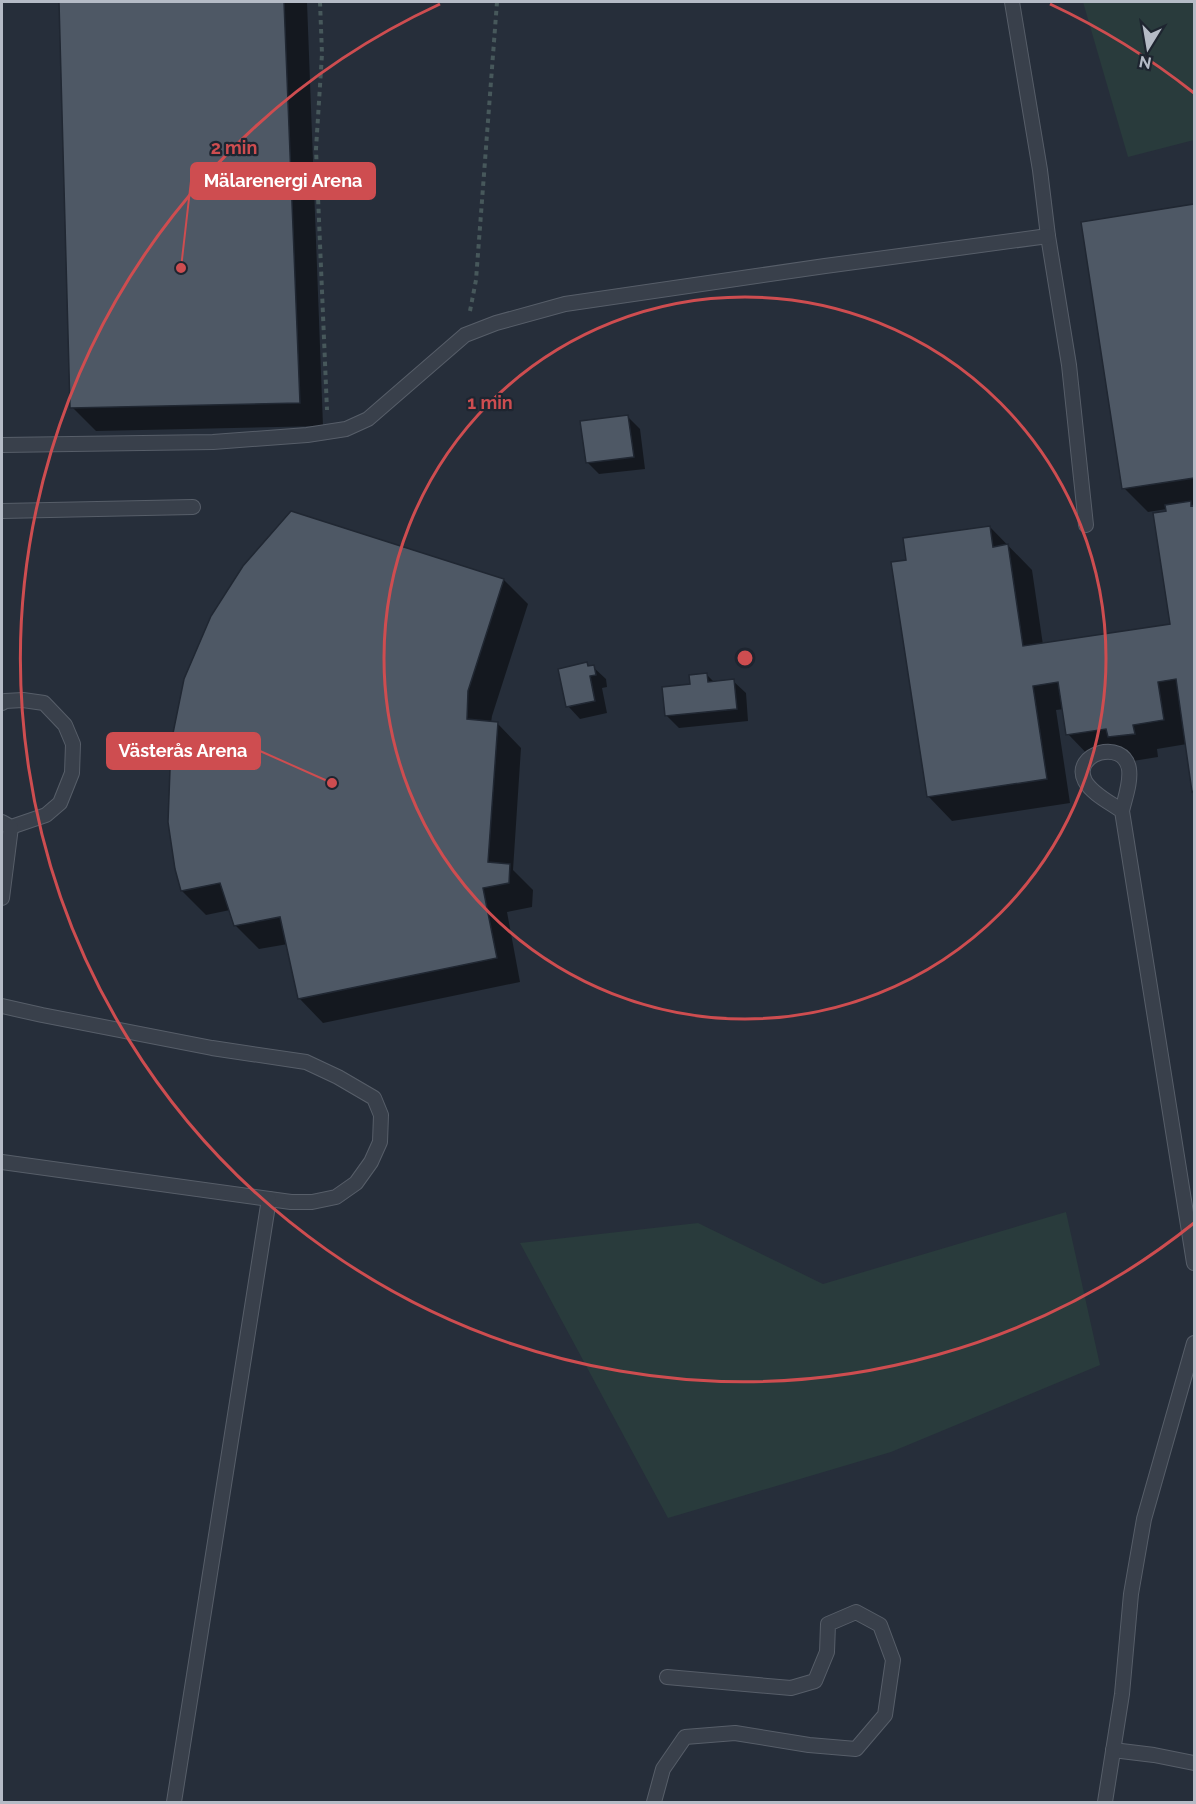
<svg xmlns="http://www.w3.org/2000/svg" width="1196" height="1804" viewBox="0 0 1196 1804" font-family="Raleway,sans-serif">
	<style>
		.green { fill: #293b3c }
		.shadow { fill: #0007 }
		.building { fill: #4e5865; stroke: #202732; stroke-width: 1.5 }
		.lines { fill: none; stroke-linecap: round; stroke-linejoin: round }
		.service-casing { stroke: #575e69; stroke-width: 16 }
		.path { stroke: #47585b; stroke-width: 4; stroke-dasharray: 4.5 4.5; stroke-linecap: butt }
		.service { stroke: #39404b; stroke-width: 14 }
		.ring { fill: none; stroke: #ce4d50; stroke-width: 3 }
		.centre { fill: #ce4d50; stroke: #1e2530; stroke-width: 3 }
		.ring-label { font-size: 18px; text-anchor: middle; font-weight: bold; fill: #ce4d50; stroke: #1e2530; stroke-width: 4.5; stroke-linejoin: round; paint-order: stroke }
		.leader { fill: none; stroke: #ce4d50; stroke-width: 2 }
		.callout-dot { fill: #ce4d50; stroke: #1e2530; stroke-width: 2 }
		.callout { fill: #ce4d50; stroke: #ce4d50; stroke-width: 2 }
		.callout-label { font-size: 18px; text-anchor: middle; font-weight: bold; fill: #fff }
	</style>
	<rect width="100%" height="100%" fill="#262e3a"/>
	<g class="green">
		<polygon points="1083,2 1194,2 1194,140 1128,157"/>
		<polygon points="1066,1212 1100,1365 891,1452 668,1518 520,1243 698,1223 823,1284"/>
	</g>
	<g class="shadow">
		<polygon points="60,2 307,2 323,426 96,431 72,407"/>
		<polygon points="1194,206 1194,792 1187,744 1157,749 1158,757 1133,761 1126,753 1092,759 1068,734 1064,709 1056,710 1070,803 952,821 928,796 908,561 990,527 1032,570 1043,645 1172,625 1167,509 1148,512 1124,488 1083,223"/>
		<polygon points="628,417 640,429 645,469 599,474 587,462"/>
		<polygon points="291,513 504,580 528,604 492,716 491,723 497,723 521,748 513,870 533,890 532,907 507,912 520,982 323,1023 299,998 288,944 259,949 235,925 230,910 206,915 182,891"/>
		<polygon points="587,664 591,667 593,667 606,679 607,687 602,688 607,713 580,719 568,706"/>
		<polygon points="707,675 715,683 733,681 746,693 748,721 679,728 666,715 692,685"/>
	</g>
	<g class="building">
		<polygon points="59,2 284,2 300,403 70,408"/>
		<polygon points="1194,204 1194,478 1122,489 1081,222"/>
		<polygon points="628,415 634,457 586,463 580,421"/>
		<polygon points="1191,501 1191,506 1194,505 1194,791 1192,792 1176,679 1158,682 1164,720 1133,725 1135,734 1108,737 1106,729 1066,735 1058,682 1033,686 1047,779 927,797 891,562 906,560 903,538 990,526 993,547 1008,544 1023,646 1170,624 1153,513 1166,511 1165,505"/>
		<polygon points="291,511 504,579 468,691 467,719 498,722 488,862 510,864 509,883 483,888 497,958 298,999 280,917 234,926 220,883 181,891 175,869 168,822 171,743 184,679 211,616 243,566"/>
		<polygon points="587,662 588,666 594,665 596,675 590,676 595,701 566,707 558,669"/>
		<polygon points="707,673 708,682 734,679 737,709 665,716 662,687 690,684 689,675"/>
	</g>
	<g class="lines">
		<defs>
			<g id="service">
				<polyline points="1012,2 1040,170 1048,236 1069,365 1086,525"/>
				<polyline points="2,445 213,442 307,435 346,429 368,419 465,335 496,323 565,304 825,266 1048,236"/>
				<polyline points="2,511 193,507"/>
				<polyline points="2,703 5,701 23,700 44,703 65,725 73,744 72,773 60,803 46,815 11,827 2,822"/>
				<path d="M1122 811C1111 803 1092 794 1085 781 1071 753 1124 738 1129 769 1131 782 1125 798 1122 811L1194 1263"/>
				<polyline points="2,898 11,827"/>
				<polyline points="2,1006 42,1015 212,1048 306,1062 338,1077 374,1098 381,1115 380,1142 371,1162 356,1183 336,1197 312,1202 291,1202 2,1162"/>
				<polyline points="1113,1750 1154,1755 1194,1763"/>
				<polyline points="174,1802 269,1199"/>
				<polyline points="654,1802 663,1769 685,1737 735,1733 809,1745 856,1749 885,1715 893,1660 880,1625 856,1612 828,1624 827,1652 815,1681 791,1688 667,1677"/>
				<polyline points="1105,1802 1122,1694 1131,1594 1144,1519 1194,1343"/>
			</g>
		</defs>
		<use href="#service" class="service-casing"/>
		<g class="path">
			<polyline points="320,2 322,54 316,149 327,410"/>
			<polyline points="470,311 476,280 497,2"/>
		</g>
		<use href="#service" class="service"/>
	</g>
	<g class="ring">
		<circle cx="745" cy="658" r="361"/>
		<path d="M1194 1223A722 722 0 1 1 440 4M1050 4A722 722 0 0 1 1194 93"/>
	</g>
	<circle cx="745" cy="658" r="9" class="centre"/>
	<g class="ring-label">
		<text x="234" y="154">2 min</text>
		<text x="490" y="409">1 min</text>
	</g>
	<path class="leader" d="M181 268L191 181M332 783L260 751"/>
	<g class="callout-dot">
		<circle cx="181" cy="268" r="6"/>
		<circle cx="332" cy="783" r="6"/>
	</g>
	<g class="callout">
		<rect x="191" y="163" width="184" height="36" rx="6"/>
		<rect x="107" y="733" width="153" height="36" rx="6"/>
	</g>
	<g class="callout-label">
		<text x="283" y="187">Mälarenergi Arena</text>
		<text x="183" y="757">Västerås Arena</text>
	</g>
	<rect width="1196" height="1804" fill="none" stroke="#b5bbc6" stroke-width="6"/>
	<g transform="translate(1148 48) rotate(191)" stroke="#1e2530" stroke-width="4.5" paint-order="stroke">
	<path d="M0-4.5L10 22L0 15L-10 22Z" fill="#b5bbc6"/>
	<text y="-9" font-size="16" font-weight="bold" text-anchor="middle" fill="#b5bbc6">N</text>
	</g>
</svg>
